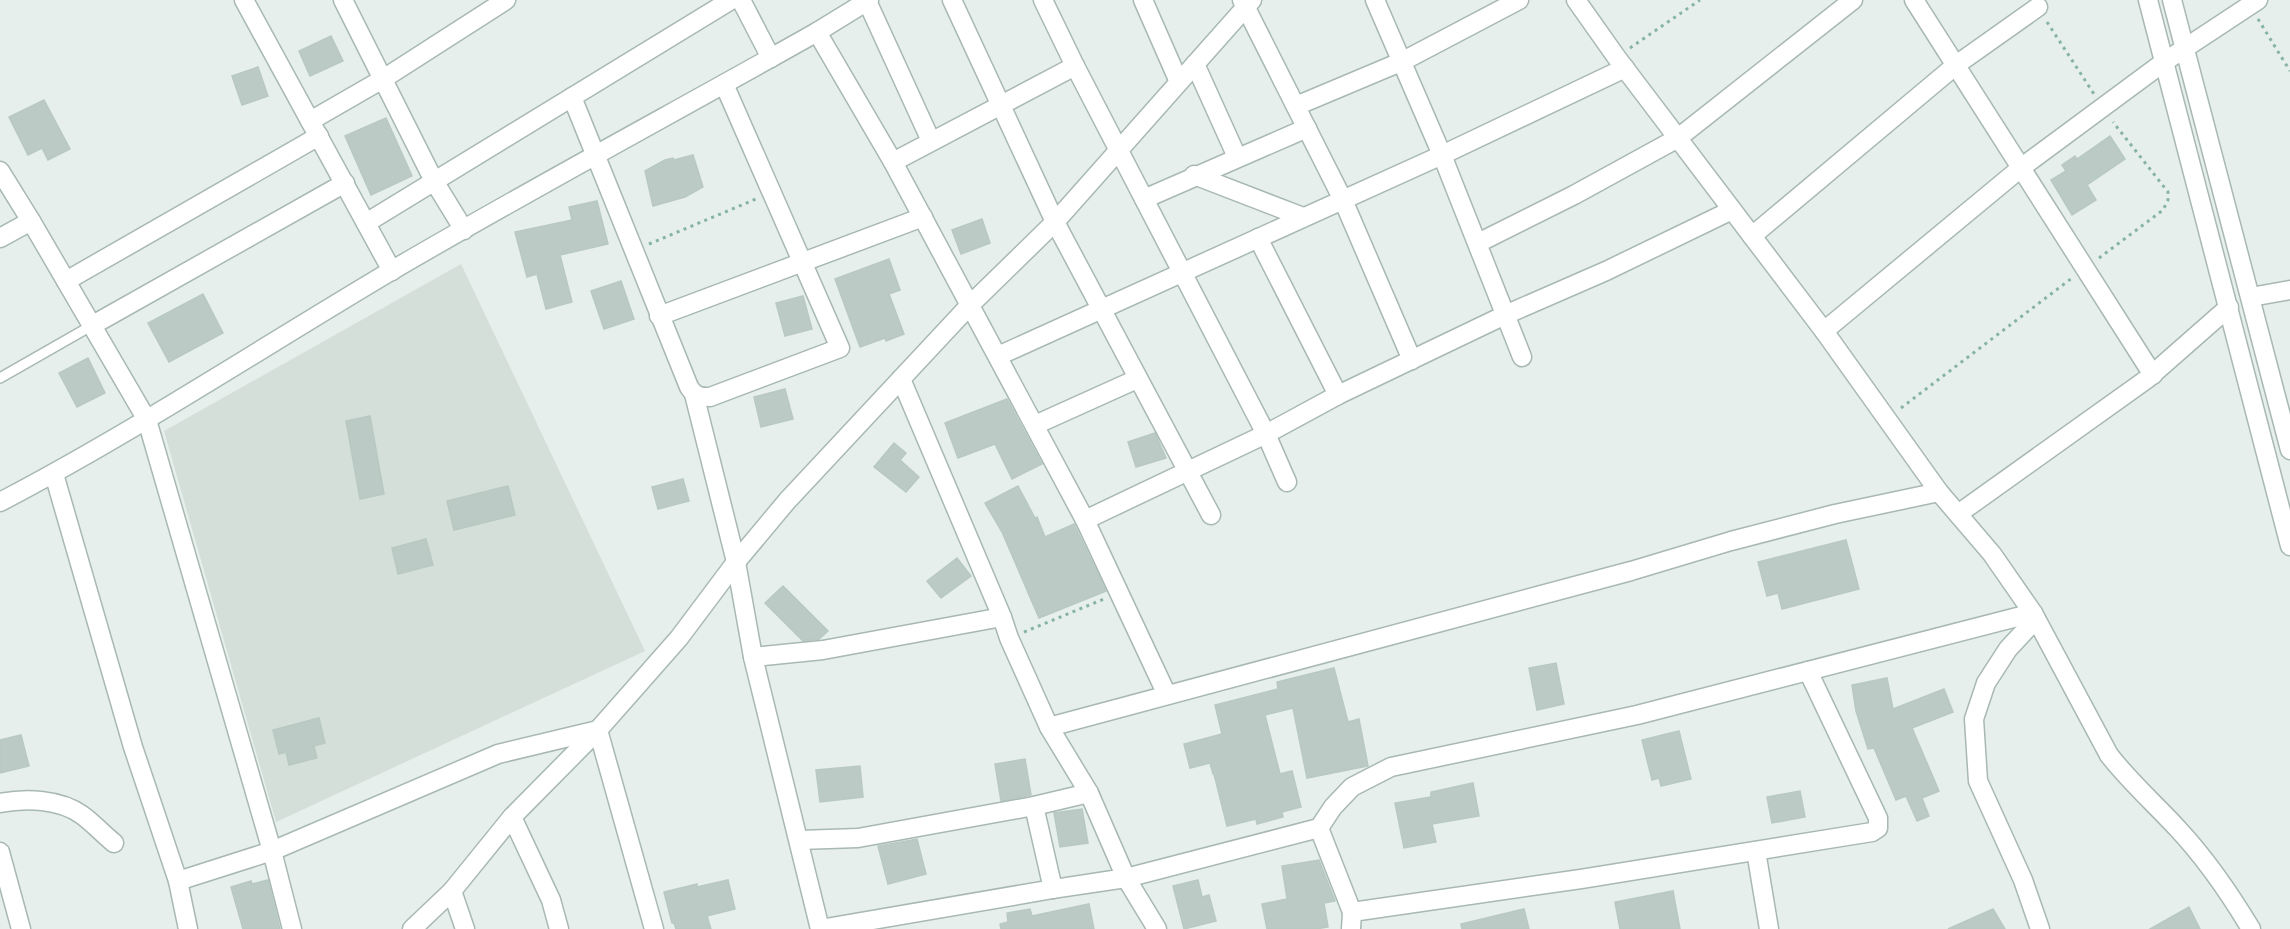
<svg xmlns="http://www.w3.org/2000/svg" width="2290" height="929" viewBox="0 0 2290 929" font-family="Rubik,sans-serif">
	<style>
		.built { fill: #d4dfda }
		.building { fill: #bbcac4; stroke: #b8c9c2; stroke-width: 1.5 }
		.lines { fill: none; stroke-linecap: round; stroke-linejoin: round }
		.service-casing { stroke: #a8b8b2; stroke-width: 12 }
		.minor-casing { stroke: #a8b8b2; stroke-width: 21 }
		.tertiary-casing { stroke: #a8b8b2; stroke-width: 21 }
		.path { stroke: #86b3a5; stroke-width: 3; stroke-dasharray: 3 4.5; stroke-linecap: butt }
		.service { stroke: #fff; stroke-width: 9 }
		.minor { stroke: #fff; stroke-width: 18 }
		.tertiary { stroke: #fff; stroke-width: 18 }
	</style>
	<rect width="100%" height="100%" fill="#e6efeb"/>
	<polygon class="built" points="461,264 645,651 276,822 164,431"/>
	<g class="building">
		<polygon points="331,36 343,61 310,76 299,51"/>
		<polygon points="258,67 268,96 242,105 232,76"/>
		<polygon points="44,100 70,149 48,160 42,148 28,155 9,117"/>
		<polygon points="386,118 412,176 371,195 345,136"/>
		<polygon points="2110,136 2125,159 2087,185 2096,200 2072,215 2051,180 2066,171 2062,165 2075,156 2077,159"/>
		<polygon points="693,155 703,187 685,197 653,206 645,171 665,160 673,158 674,160"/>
		<polygon points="597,201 608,244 560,255 572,302 546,309 537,274 527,277 515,232 572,220 569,207"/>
		<polygon points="982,219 990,243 961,254 952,230"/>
		<polygon points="889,259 900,290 889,294 904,334 886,341 885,338 860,347 835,279"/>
		<polygon points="621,281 634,319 604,329 591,291"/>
		<polygon points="203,294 223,333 169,362 148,323"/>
		<polygon points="803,296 812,329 785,336 776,303"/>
		<polygon points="88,358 105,393 77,407 59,373"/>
		<polygon points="785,389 793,419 761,427 754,397"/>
		<polygon points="1007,399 1042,464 1012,479 995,444 958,458 945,423"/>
		<polygon points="370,416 384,494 360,499 346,421"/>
		<polygon points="1155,433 1166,458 1136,467 1128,442"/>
		<polygon points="894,443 906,453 900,460 919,477 906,492 874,467"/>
		<polygon points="683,479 689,501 658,509 652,487"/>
		<polygon points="508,486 515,515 454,530 447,501"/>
		<polygon points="1018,486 1035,518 1037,517 1045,537 1074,524 1106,591 1039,618 1002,532 985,503"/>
		<polygon points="426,539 433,565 398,574 392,548"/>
		<polygon points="1846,540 1859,589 1782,609 1778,593 1767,596 1758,562"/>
		<polygon points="957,558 971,576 941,598 927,581"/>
		<polygon points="783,586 828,631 819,639 803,641 765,603"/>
		<polygon points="1556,663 1564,704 1537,710 1529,668"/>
		<polygon points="1334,668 1348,722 1359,719 1368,766 1307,778 1293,708 1265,715 1280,774 1292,771 1301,807 1282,812 1283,817 1257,824 1256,819 1227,826 1214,774 1213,774 1210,763 1190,768 1184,744 1222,734 1215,705 1278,689 1277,682"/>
		<polygon points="1887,678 1893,709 1944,689 1953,712 1912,728 1939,791 1922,798 1929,816 1917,821 1906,796 1896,800 1874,748 1868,749 1856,711 1852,685"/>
		<polygon points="319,718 325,743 314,746 317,758 289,765 286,752 279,754 273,730"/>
		<polygon points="1679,731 1691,779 1661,786 1659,778 1652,780 1642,740"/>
		<polygon points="21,735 29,766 0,773 0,740"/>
		<polygon points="1025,759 1031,795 1001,801 995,764"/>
		<polygon points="860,766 863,797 820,802 816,770"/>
		<polygon points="1473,783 1479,816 1432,824 1436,842 1404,848 1395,803 1431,797 1431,792"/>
		<polygon points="1800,791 1805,817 1772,823 1767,797"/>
		<polygon points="1082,809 1088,843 1060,847 1054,813"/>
		<polygon points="917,839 926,874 888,884 878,846"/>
		<polygon points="1319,860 1335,901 1324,903 1328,927 1316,929 1267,929 1262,904 1287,899 1282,866"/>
		<polygon points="268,880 280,929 243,929 231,887 251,881 252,884"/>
		<polygon points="728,880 735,909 707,916 711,929 676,929 674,923 672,923 664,892 697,884 697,887"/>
		<polygon points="1198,880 1202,897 1209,895 1216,921 1184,929 1173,886"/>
		<polygon points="1673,891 1680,929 1620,929 1615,902"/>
		<polygon points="1089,904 1094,929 1001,929 1000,924 1008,922 1007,913 1030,909 1032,916"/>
		<polygon points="2189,907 2200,929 2150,929"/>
		<polygon points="1524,909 1529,929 1462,929 1461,924"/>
		<polygon points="1993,909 2005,929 1948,929"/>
	</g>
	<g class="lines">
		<defs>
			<polyline id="service" points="0,378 91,326"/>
			<g id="minor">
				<polyline points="244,0 392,271"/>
				<polyline points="343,0 434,181 464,230"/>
				<polyline points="741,0 771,58"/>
				<polyline points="869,0 817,32 893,162 1085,520 1266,434 1338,395 1505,315 1606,271 1732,210"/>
				<polyline points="952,0 1055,222 1211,515"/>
				<polyline points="1043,0 1075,66 1266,434 1287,482"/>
				<polyline points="1143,0 1179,82"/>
				<polyline points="1242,0 1343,200 1412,360"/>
				<polyline points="1375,0 1442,155 1522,357"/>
				<path d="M1576 0 1617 58 1824 331 1939 492 1992 554 2033 613 2109 755C2130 782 2155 804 2178 829 2206 859 2230 894 2251 929"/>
				<polyline points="1914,0 2153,375"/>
				<polyline points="867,1 931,141"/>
				<polyline points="1195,64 1237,157"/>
				<path d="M572 97 689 387C695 396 699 397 710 397L840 348 724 84"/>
				<polyline points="1296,106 1403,61 1519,0"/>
				<polyline points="310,121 383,79 506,0"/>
				<polyline points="893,162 1075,66"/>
				<polyline points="0,171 31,221"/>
				<polyline points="1194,175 1303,217"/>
				<polyline points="1144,199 1307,128"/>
				<polyline points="366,223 731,0"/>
				<polyline points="1752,236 1956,65 2038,7"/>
				<polyline points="0,238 31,221 147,420 272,851 292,929"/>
				<polyline points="1258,238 1338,395"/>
				<polyline points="1478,243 1574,195 1678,138 1853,0"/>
				<polyline points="66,281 319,136"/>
				<polyline points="2251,297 2290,290"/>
				<polyline points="659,316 923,217"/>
				<polyline points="91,326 345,183"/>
				<polyline points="1824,331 2022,167 2164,62 2258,0"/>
				<polyline points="998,356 1442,155 1625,68"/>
				<polyline points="901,379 1002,617"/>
				<polyline points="694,394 736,562 753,657 820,929"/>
				<polyline points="1035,425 1137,379"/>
				<polyline points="54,474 133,747 178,881 188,929"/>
				<path d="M0 502C134 432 261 348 391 271 531 189 675 112 817 32"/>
				<polyline points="1958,514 2147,379 2229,307"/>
				<polyline points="1085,520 1167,695"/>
				<polyline points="2036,619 2008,649 1986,683 1974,719 1978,781 2023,880 2040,929"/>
				<polyline points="753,657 823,650 1002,617 1009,638 1049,727 1089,793 1126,878 1157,929"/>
				<polyline points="1049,727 1631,571 1731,541 1835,514 1939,492"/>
				<path d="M0 803C26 798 60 799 82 815 93 823 103 834 114 843"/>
				<polyline points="1034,806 1053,889"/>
				<polyline points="512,817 598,730 654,929"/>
				<polyline points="1319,828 1352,912"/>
				<polyline points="799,840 858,838 1034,806 1089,793"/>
				<polyline points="1756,851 1769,929"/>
				<polyline points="0,852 21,929"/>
				<polyline points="178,881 272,851 498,754 598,730 679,638 736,562 787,501 970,305 1055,222 1252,0"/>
				<polyline points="452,891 465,929"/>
				<polyline points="412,929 452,891 512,817 551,900 559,929"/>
				<polyline points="820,929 1053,889 1126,878 1319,828 1333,807 1352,787 1391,767 1637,715 2033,613"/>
				<polyline points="1351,929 1352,912 1581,879 1872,832 1878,828 1878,818 1808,671"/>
			</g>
			<g id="tertiary">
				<polyline points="2148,0 2290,546"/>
				<polyline points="2172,0 2290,450"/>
			</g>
		</defs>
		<use href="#service" class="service-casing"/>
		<use href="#minor" class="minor-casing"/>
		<use href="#tertiary" class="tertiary-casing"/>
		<g class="path">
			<polyline points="2258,19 2290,71"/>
			<polyline points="2047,22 2094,94"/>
			<polyline points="1630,48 1700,0"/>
			<polyline points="649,244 756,199"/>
			<polyline points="2099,258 2163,210 2168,200 2168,192 2113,122"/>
			<polyline points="1901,408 2072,278"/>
			<polyline points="1024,632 1104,599"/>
		</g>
		<use href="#service" class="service"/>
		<use href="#minor" class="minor"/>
		<use href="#tertiary" class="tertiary"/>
	</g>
</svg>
